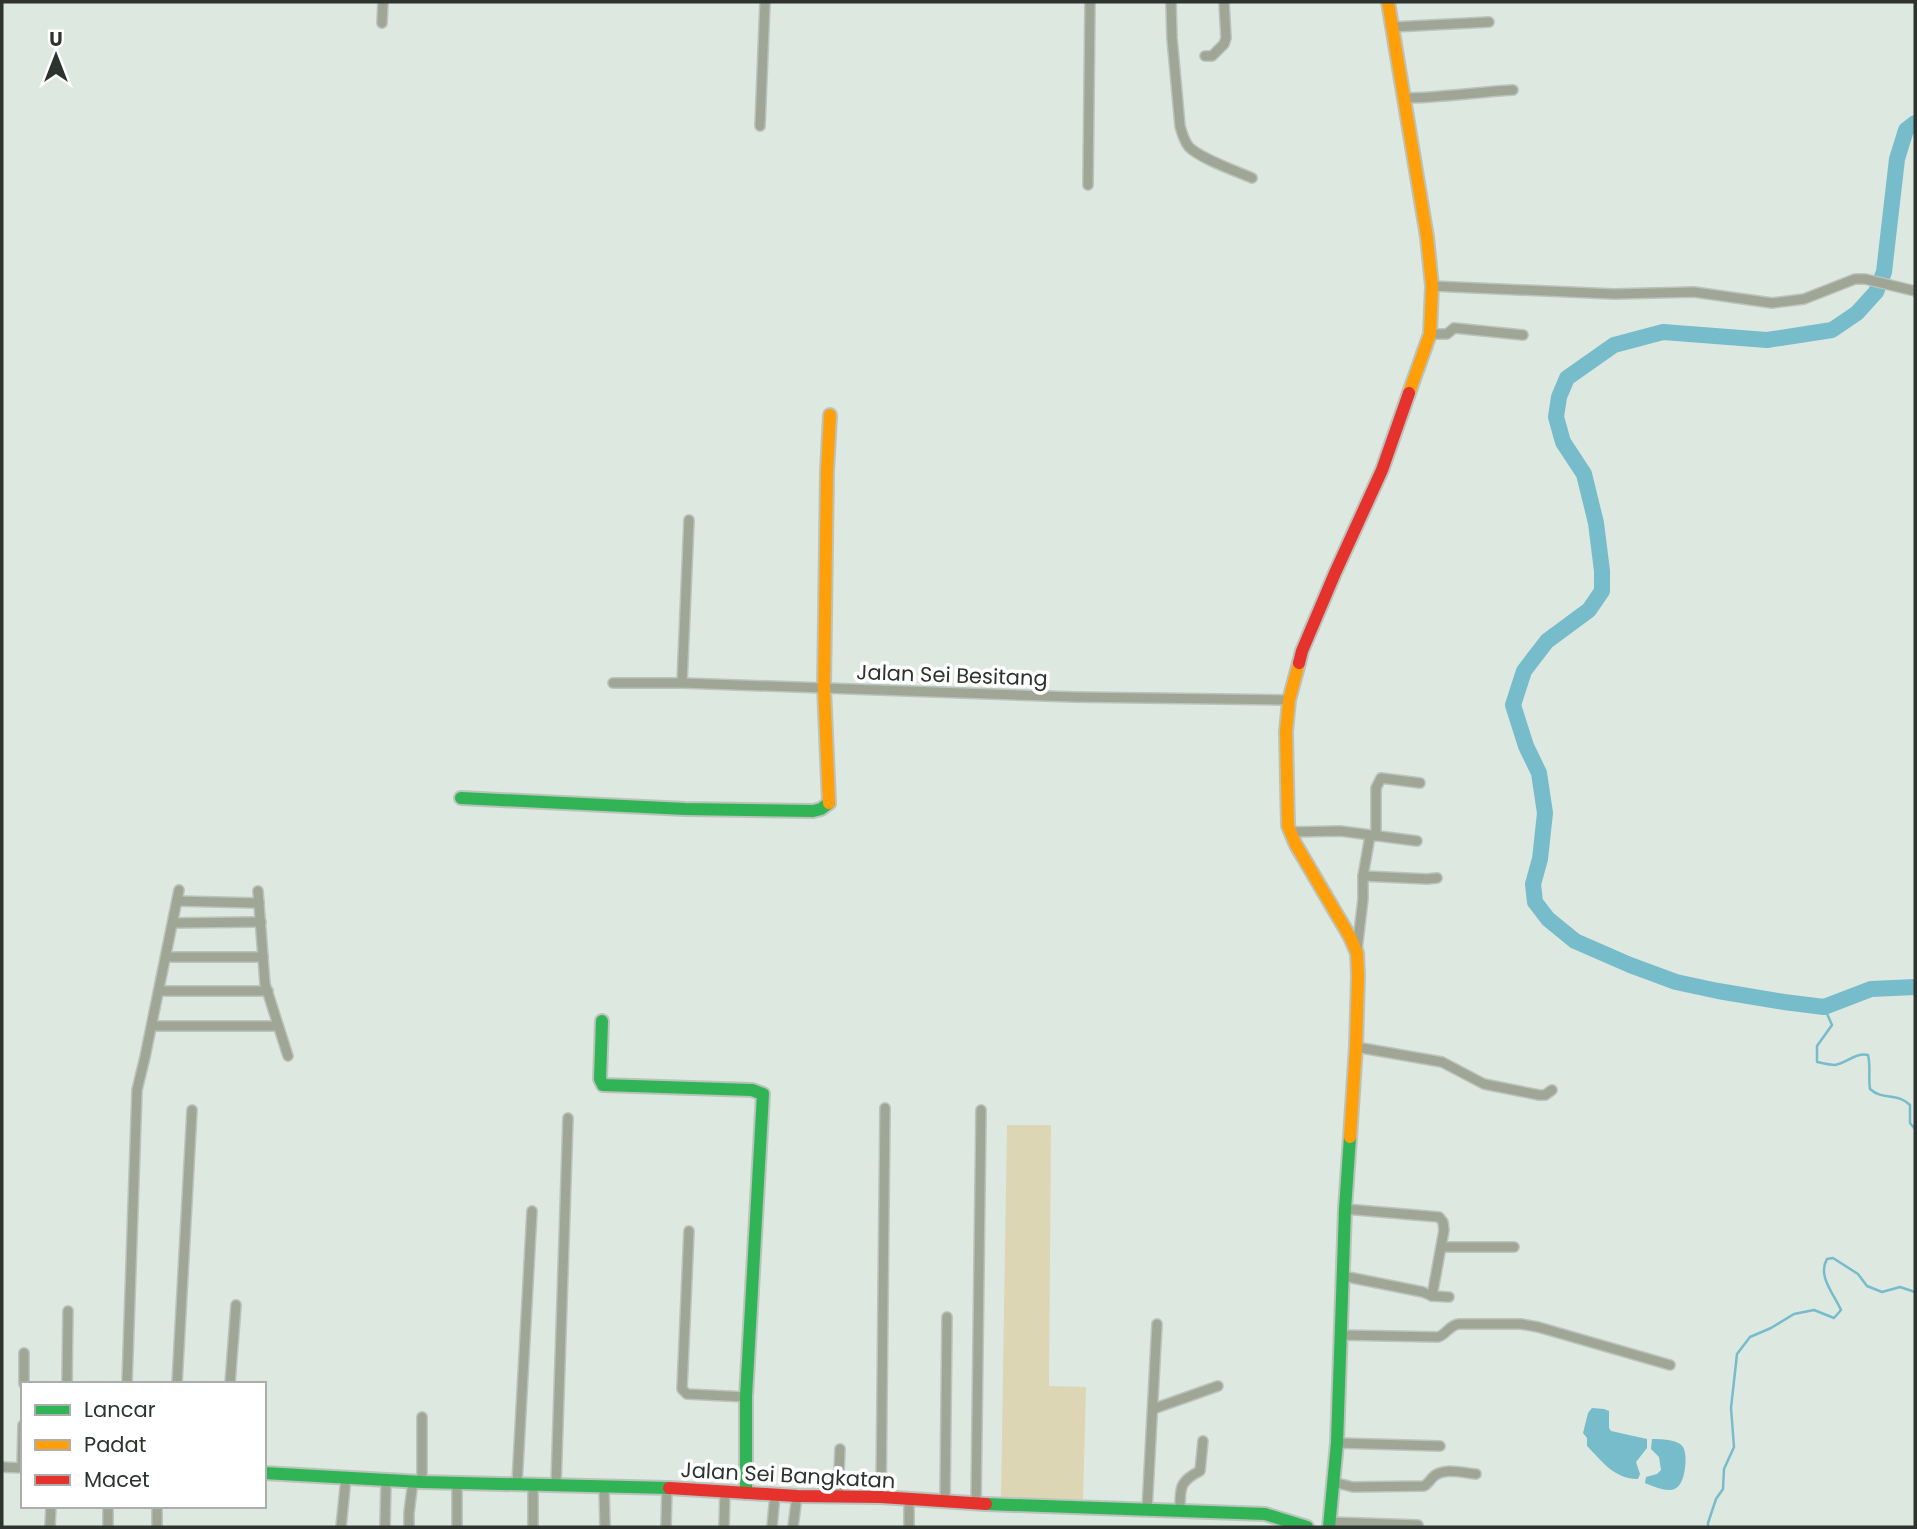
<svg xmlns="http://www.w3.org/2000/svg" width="1917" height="1529" viewBox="0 0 1917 1529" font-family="Poppins,sans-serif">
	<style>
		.green { fill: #dcd6b5 }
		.water { fill: #77bccb }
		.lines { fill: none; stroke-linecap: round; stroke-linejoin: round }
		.stream { stroke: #77bccb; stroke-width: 2.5 }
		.river { stroke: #77bccb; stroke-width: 16 }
		.street-casing { stroke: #bbc3bd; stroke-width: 12 }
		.fast-casing { stroke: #bbc3bd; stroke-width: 16 }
		.slow-casing { stroke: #bbc3bd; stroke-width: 16 }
		.jam-casing { stroke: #bbc3bd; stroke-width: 16 }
		.street { stroke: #a0a696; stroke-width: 9 }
		.fast { stroke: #30b455; stroke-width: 12 }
		.slow { stroke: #ff9f0a; stroke-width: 12 }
		.jam { stroke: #e5322d; stroke-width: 12 }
		.labels { text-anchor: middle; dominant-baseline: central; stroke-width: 7; stroke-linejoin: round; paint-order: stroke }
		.street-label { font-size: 21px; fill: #2d342f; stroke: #fff }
	</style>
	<rect width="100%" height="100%" fill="#dde8e0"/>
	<polygon class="green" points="1007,1125 1051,1125 1049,1386 1086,1387 1083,1499 1001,1498"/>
	<g class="water">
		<path d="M1592 1408 1604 1409 1609 1411V1428L1611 1431 1647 1439V1448L1636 1462 1640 1474 1638 1479C1614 1479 1602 1461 1587 1446V1438L1583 1433 1588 1413Z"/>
		<path d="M1652 1439C1659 1439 1678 1439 1683 1447 1686 1452 1686 1462 1685 1468 1681 1497 1667 1492 1645 1483L1646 1477 1657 1474 1661 1470 1659 1457 1651 1449Z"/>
	</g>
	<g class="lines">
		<g class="stream">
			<path d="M1824 1007 1832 1025 1817 1046V1062C1822 1063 1829 1065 1835 1065 1847 1063 1856 1052 1868 1055 1871 1067 1868 1077 1870 1089 1883 1101 1897 1092 1910 1105V1123L1915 1129"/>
			<path d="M1708 1527V1523L1716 1499 1723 1489 1724 1469 1734 1447 1731 1408 1737 1354 1750 1337 1771 1328 1794 1314 1814 1310 1834 1318 1841 1310C1834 1294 1817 1276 1827 1259L1833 1258 1858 1274 1867 1286 1882 1292 1900 1287 1915 1292"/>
		</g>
		<polyline class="river" points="1915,123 1906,130 1897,159 1884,272 1876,292 1857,313 1832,330 1767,340 1663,332 1614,345 1567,378 1559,397 1556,417 1563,442 1584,474 1596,523 1602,571 1602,591 1589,610 1547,641 1524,671 1513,705 1526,746 1539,773 1545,813 1540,859 1533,884 1535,902 1548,919 1575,941 1630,965 1676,982 1718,991 1784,1002 1824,1007 1871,989 1915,987"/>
		<defs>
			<g id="street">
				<path d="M1171 2 1172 38 1180 126C1182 133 1184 141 1189 147 1201 159 1236 171 1252 178"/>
				<polyline points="382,23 383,2"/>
				<polyline points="1393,27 1489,22"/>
				<polyline points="1205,56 1212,56 1224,44 1226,38 1224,2"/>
				<path d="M1404 98C1440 98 1476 92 1513 90"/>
				<polyline points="760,126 765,2"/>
				<polyline points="1088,185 1090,2"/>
				<polyline points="1432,286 1614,294 1694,292 1772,303 1804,299 1855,279 1865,279 1915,291"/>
				<polyline points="1430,334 1447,334 1454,328 1523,335"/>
				<polyline points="613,683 682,683 1074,697 1289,700"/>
				<polyline points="682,683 689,520"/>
				<polyline points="1290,832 1340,831 1417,841"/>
				<polyline points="1376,836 1376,788 1381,778 1420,783"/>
				<polyline points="1363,876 1370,836"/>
				<polyline points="258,891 265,984 288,1056"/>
				<polyline points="177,901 259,903"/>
				<polyline points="173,923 261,922"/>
				<polyline points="1357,950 1363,899 1363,876 1427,879 1437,878"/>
				<polyline points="166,957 263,957"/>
				<polyline points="159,991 268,991"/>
				<polyline points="152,1026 278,1026"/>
				<polyline points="1356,1047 1442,1062 1484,1084 1539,1095 1545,1095 1552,1090"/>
				<polyline points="1345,1209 1439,1217 1443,1222 1444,1230 1432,1296"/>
				<polyline points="689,1231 682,1389 687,1394 746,1397"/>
				<polyline points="1442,1247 1514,1247"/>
				<polyline points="1343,1276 1423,1292 1432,1296 1449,1297"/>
				<path d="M1340 1335 1438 1337C1446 1335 1449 1325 1459 1324H1521L1538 1327 1670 1365"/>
				<polyline points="24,1384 24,1353"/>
				<polyline points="67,1384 68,1311"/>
				<polyline points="127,1384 137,1090 145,1057 179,890"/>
				<polyline points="177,1384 192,1110"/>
				<polyline points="230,1384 236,1305"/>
				<polyline points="1153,1409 1218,1386"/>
				<polyline points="422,1417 422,1482"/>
				<polyline points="1337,1443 1440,1446"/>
				<polyline points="2,1467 23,1468"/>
				<polyline points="22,1468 23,1425"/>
				<path d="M1333 1482 1353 1487 1424 1486C1428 1484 1430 1480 1433 1477 1444 1467 1463 1473 1476 1474"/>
				<polyline points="457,1483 457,1527"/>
				<polyline points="517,1484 532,1211"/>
				<polyline points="556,1485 568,1118"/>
				<polyline points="604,1487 605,1527"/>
				<polyline points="838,1496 840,1449"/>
				<polyline points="881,1497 885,1108"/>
				<polyline points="909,1501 909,1527"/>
				<polyline points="945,1502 947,1317"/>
				<polyline points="976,1504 981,1110"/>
				<polyline points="1147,1510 1157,1324"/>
				<path d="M1180 1510C1180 1489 1179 1481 1200 1471L1203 1441"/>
				<polyline points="1330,1522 1418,1525"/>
				<polyline points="50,1527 51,1506"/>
				<polyline points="108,1527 108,1506"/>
				<polyline points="157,1527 157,1506"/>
				<polyline points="341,1527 346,1478"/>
				<polyline points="385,1527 386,1481"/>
				<polyline points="409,1527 409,1513 413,1481"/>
				<polyline points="533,1527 533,1484"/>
				<polyline points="666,1527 667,1488"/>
				<polyline points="724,1527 725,1491"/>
				<polyline points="772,1527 775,1495"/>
				<polyline points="793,1527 797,1496"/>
			</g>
			<g id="fast">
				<polyline points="461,798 685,809 813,811 821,809 829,803"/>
				<polyline points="602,1021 600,1079 603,1085 752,1090 763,1094 746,1397 746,1493"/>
				<polyline points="264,1473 422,1482 669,1488"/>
				<polyline points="986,1504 1265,1514 1307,1527"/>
				<polyline points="1329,1527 1337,1443 1345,1209 1350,1137"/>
			</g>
			<g id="slow">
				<polyline points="1388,2 1427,237 1432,286 1430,334 1409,393"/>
				<polyline points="1299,663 1289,700 1286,732 1288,826 1296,845 1350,937 1357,953 1358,976 1356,1047 1350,1137"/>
				<polyline points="829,803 824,687 827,472 830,415"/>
			</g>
			<g id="jam">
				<polyline points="1299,663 1302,651 1335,573 1382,470 1409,393"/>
				<polyline points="669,1488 797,1496 881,1497 986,1504"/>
			</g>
		</defs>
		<use href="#street" class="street-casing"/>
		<use href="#fast" class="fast-casing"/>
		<use href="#slow" class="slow-casing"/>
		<use href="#jam" class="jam-casing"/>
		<use href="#street" class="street"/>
		<use href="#fast" class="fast"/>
		<use href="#slow" class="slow"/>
		<use href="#jam" class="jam"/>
	</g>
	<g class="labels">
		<g class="street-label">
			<text transform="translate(952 675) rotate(2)">Jalan Sei Besitang</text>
			<text transform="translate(788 1475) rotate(3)">Jalan Sei Bangkatan</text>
		</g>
	</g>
	<rect width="1917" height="1529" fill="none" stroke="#2d342f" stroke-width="7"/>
	<rect x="21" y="1382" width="245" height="126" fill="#ffffff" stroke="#abaeac" stroke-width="2"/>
	<rect x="35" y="1405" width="35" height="10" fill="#30b455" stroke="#abaeac" stroke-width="2"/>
	<text x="84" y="1417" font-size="21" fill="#2d342f">Lancar</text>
	<rect x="35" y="1440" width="35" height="10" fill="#ff9f0a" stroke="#abaeac" stroke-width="2"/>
	<text x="84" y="1452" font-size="21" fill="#2d342f">Padat</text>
	<rect x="35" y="1475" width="35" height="10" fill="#e5322d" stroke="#abaeac" stroke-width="2"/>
	<text x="84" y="1487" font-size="21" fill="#2d342f">Macet</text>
	<g transform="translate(56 56)" stroke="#ffffff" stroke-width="5" paint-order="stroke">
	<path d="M0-5L12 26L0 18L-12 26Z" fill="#2d342f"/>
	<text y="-10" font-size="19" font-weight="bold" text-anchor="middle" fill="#2d342f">U</text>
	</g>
</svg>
